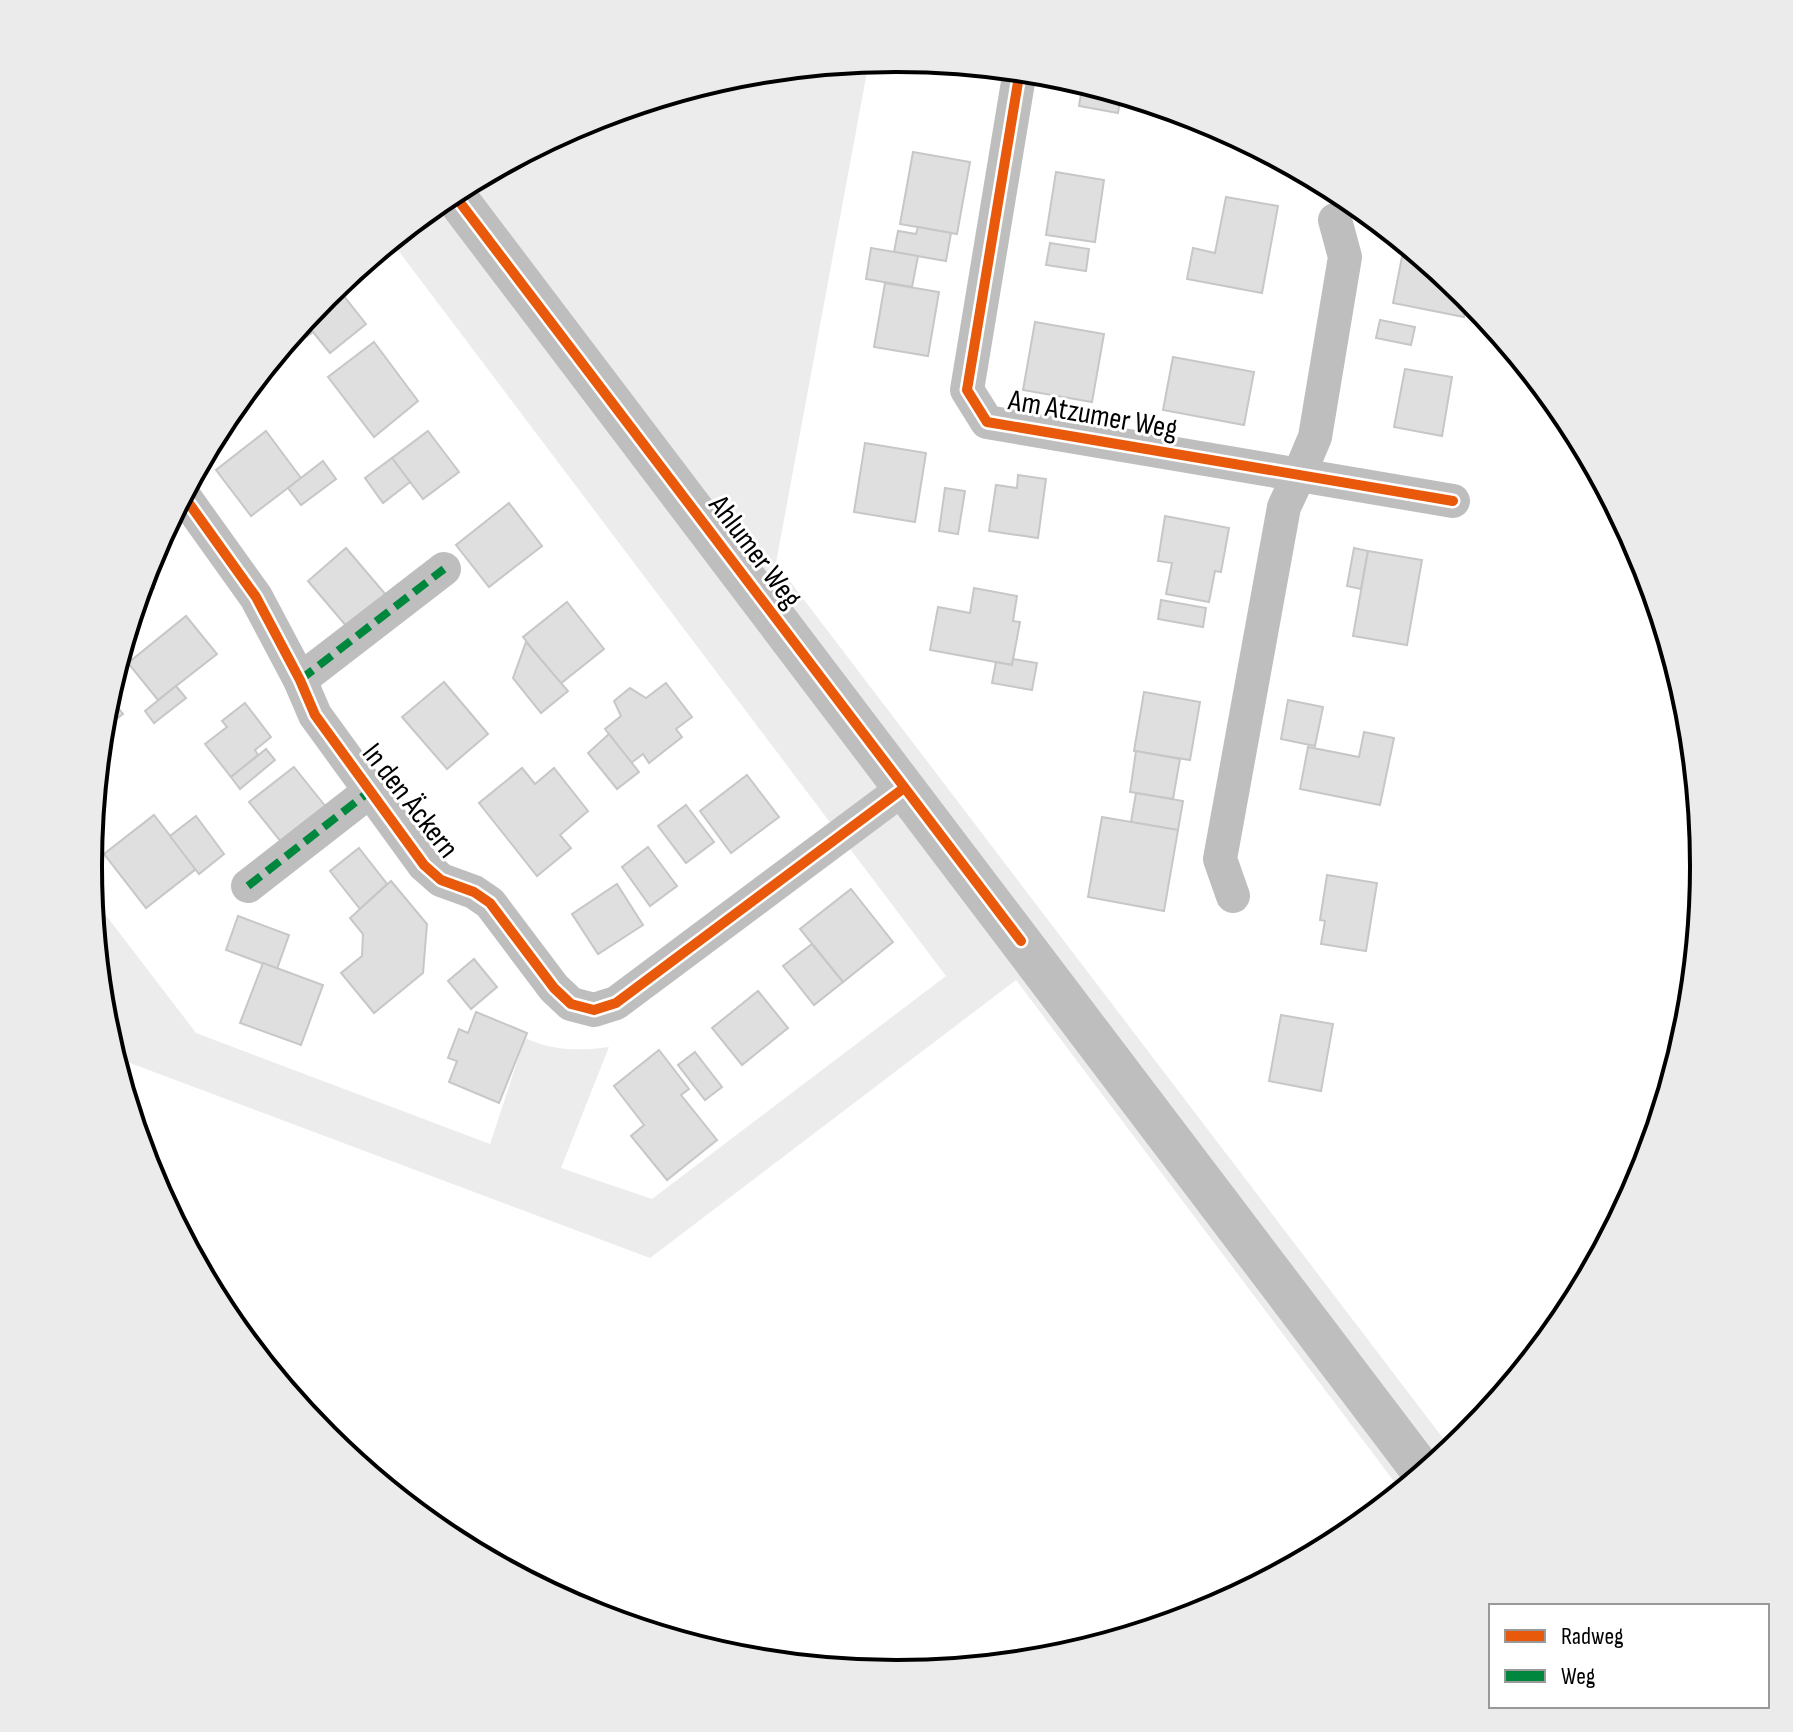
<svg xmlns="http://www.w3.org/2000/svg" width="1793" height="1732" viewBox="0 0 1793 1732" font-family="'Sofia Sans Condensed',sans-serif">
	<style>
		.green { fill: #ececec }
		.building { fill: #dfdfdf; stroke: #c7c7c7; stroke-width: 2 }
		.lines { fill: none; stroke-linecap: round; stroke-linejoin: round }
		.minor { stroke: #bebebe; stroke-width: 34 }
		.tertiary { stroke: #bebebe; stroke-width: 42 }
		.quiet { stroke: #00873e; stroke-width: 8; stroke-dasharray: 16 8; stroke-linecap: butt }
		.cycleway-casing { stroke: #fff; stroke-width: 15 }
		.cycleway { stroke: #e8590c; stroke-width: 10 }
		.labels { text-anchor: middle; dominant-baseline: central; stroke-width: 6; stroke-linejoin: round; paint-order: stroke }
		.street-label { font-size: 30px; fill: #000; stroke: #fff }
		.rim { fill: none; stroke: #000; stroke-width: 4 }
	</style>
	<rect width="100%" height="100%" fill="#fff"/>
	<path class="green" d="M869 61 776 563 1452 1450 1402 1492 1016 980 650 1258 114 1057 104 1023 92 897 196 1033 490 1144 525 1038C553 1051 579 1051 609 1047L561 1168 652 1199 946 976 391 241 448 194 588 119 739 73Z"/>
	<g class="building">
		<polygon points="936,62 985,67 983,77 935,69"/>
		<polygon points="1083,82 1121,94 1118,113 1079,106"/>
		<polygon points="696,86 694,97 676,93"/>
		<polygon points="1233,134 1253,145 1232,141"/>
		<polygon points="913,152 970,162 957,234 900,224"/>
		<polygon points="1056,172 1104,180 1095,242 1046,235"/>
		<polygon points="1226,197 1278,206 1262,293 1187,279 1193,248 1215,253"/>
		<polygon points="918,227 951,233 946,261 894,252 898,231 916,234"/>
		<polygon points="1050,243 1089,249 1086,271 1046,265"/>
		<polygon points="871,248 918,256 912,287 866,279"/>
		<polygon points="1402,257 1429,263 1468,295 1464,317 1393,303"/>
		<polygon points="885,283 939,292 928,356 874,347"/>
		<polygon points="336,286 366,324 330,353 313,332 305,338 297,329 325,294"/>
		<polygon points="1380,320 1415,327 1411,345 1376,338"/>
		<polygon points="1035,322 1104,334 1092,402 1023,390"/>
		<polygon points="374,342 418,401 374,437 328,377"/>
		<polygon points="1173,357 1254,372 1244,425 1163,410"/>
		<polygon points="1405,369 1452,377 1442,436 1394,427"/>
		<polygon points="266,431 301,478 251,516 216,470"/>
		<polygon points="428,431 459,472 423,499 392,458"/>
		<polygon points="865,443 926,453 915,522 854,512"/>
		<polygon points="392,458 410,482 383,503 365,478"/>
		<polygon points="323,461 336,479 301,505 288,488"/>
		<polygon points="1018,475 1046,479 1038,538 989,531 996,485 1017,488"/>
		<polygon points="945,488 965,491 958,534 939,531"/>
		<polygon points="509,503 542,546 489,587 456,545"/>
		<polygon points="1165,516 1229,528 1221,572 1215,571 1209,602 1166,594 1172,563 1158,561"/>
		<polygon points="346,548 386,595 348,628 308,581"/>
		<polygon points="1354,548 1368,551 1361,589 1347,586"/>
		<polygon points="1368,551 1422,560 1407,645 1353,636"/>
		<polygon points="144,575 154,588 136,603"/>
		<polygon points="974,588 1017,596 1013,621 1020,622 1012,665 930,650 938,607 970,613"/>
		<polygon points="1161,600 1206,608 1203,627 1158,619"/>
		<polygon points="567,602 604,649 560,684 523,637"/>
		<polygon points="186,616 217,654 158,700 128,663"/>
		<polygon points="526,642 568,691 541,713 513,678"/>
		<polygon points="1013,659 1037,663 1032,690 992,683 996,662 1012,665"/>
		<polygon points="444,682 488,734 447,769 402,717"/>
		<polygon points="666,683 692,717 676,729 682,737 649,763 643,754 631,763 605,729 621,716 614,701 630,688 646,698"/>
		<polygon points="176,686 186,698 154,723 145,711"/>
		<polygon points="1144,692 1200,702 1190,760 1134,751"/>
		<polygon points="108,695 123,714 104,728 102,726 104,708"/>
		<polygon points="1288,700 1323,707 1315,746 1281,739"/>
		<polygon points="245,703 271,737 255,750 258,755 231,777 205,744 227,727 222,721"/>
		<polygon points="1364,732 1394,738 1380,805 1300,789 1308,747 1359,757"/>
		<polygon points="609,734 639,772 617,789 588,753"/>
		<polygon points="100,748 110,759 98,768"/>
		<polygon points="266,749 275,760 240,789 231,777"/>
		<polygon points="1136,751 1180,759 1173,799 1130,792"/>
		<polygon points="294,767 330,812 286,848 249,802"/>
		<polygon points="522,768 535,784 554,768 588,811 560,835 571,848 537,876 479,803"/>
		<polygon points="747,775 779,817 731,853 700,811"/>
		<polygon points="1136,793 1183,801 1178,830 1131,822"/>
		<polygon points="686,805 714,842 686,863 658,826"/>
		<polygon points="154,815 196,869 146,908 104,854"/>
		<polygon points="196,816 224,854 199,874 170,836"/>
		<polygon points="1102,817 1178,830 1164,911 1088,897"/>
		<polygon points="648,847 677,886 650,906 622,867"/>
		<polygon points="359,848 387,884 360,909 330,871"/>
		<polygon points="1327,875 1377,883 1366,951 1321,944 1325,921 1320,920"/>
		<polygon points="391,881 427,924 423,973 374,1013 341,973 362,956 363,934 350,918"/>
		<polygon points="617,884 643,925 598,954 572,914"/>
		<polygon points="851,889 893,942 843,982 800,929"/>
		<polygon points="238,916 289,935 277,969 226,950"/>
		<polygon points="812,944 843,982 814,1005 783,966"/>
		<polygon points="474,959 497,987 471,1009 448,981"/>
		<polygon points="263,963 323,985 301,1045 240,1023"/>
		<polygon points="758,991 788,1028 742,1065 712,1028"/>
		<polygon points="476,1012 527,1033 499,1103 449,1082 457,1061 448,1058 459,1029 468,1033"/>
		<polygon points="1281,1015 1333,1024 1321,1091 1269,1081"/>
		<polygon points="659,1050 689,1089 681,1095 717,1140 667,1180 631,1136 644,1125 614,1086"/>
		<polygon points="695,1052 722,1087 705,1100 678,1065"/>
	</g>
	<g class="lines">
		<g class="minor">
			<polyline points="1020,70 967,390 987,422 1453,501"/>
			<polyline points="183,495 256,597 300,680 315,715 424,865 441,880 474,892 490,903 554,988 571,1004 594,1010 616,1003 904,788"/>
			<polyline points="300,680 444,569"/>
			<polyline points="248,886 370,791"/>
			<polyline points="1233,896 1220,859 1284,507 1299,475 1315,437 1345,257 1335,220"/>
		</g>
		<polyline class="tertiary" points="452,192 1424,1474"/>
		<g class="quiet">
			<polyline points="300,680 444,569"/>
			<polyline points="248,886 370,791"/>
		</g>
		<defs>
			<g id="cycleway">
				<polyline points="1020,70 967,390 987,422 1453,501"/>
				<polyline points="452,192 1021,941"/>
				<polyline points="183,495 256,597 300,680 315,715 424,865 441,880 474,892 490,903 554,988 571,1004 594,1010 616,1003 904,788"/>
			</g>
		</defs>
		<use href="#cycleway" class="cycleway-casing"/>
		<use href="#cycleway" class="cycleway"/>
	</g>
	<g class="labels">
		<g class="street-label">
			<text transform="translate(1093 415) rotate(10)">Am Atzumer Weg</text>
			<text transform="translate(755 552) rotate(53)">Ahlumer Weg</text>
			<text transform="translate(410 801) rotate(52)">In den Äckern</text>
		</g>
	</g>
	<path d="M0 0H1793V1732H0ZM102 866a794 794 0 1 1 1588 0a794 794 0 1 1-1588 0Z" fill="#ebebeb" fill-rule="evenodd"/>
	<path class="rim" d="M102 866a794 794 0 1 1 1588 0a794 794 0 1 1-1588 0Z"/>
	<rect x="1489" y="1604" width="280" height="104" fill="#ffffff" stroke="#999999" stroke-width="2"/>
	<rect x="1505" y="1630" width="40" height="12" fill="#e8590c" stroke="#999999" stroke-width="2"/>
	<text x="1561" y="1644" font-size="24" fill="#000000">Radweg</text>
	<rect x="1505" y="1670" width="40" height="12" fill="#00873e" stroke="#999999" stroke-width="2"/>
	<text x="1561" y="1684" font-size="24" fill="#000000">Weg</text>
</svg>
